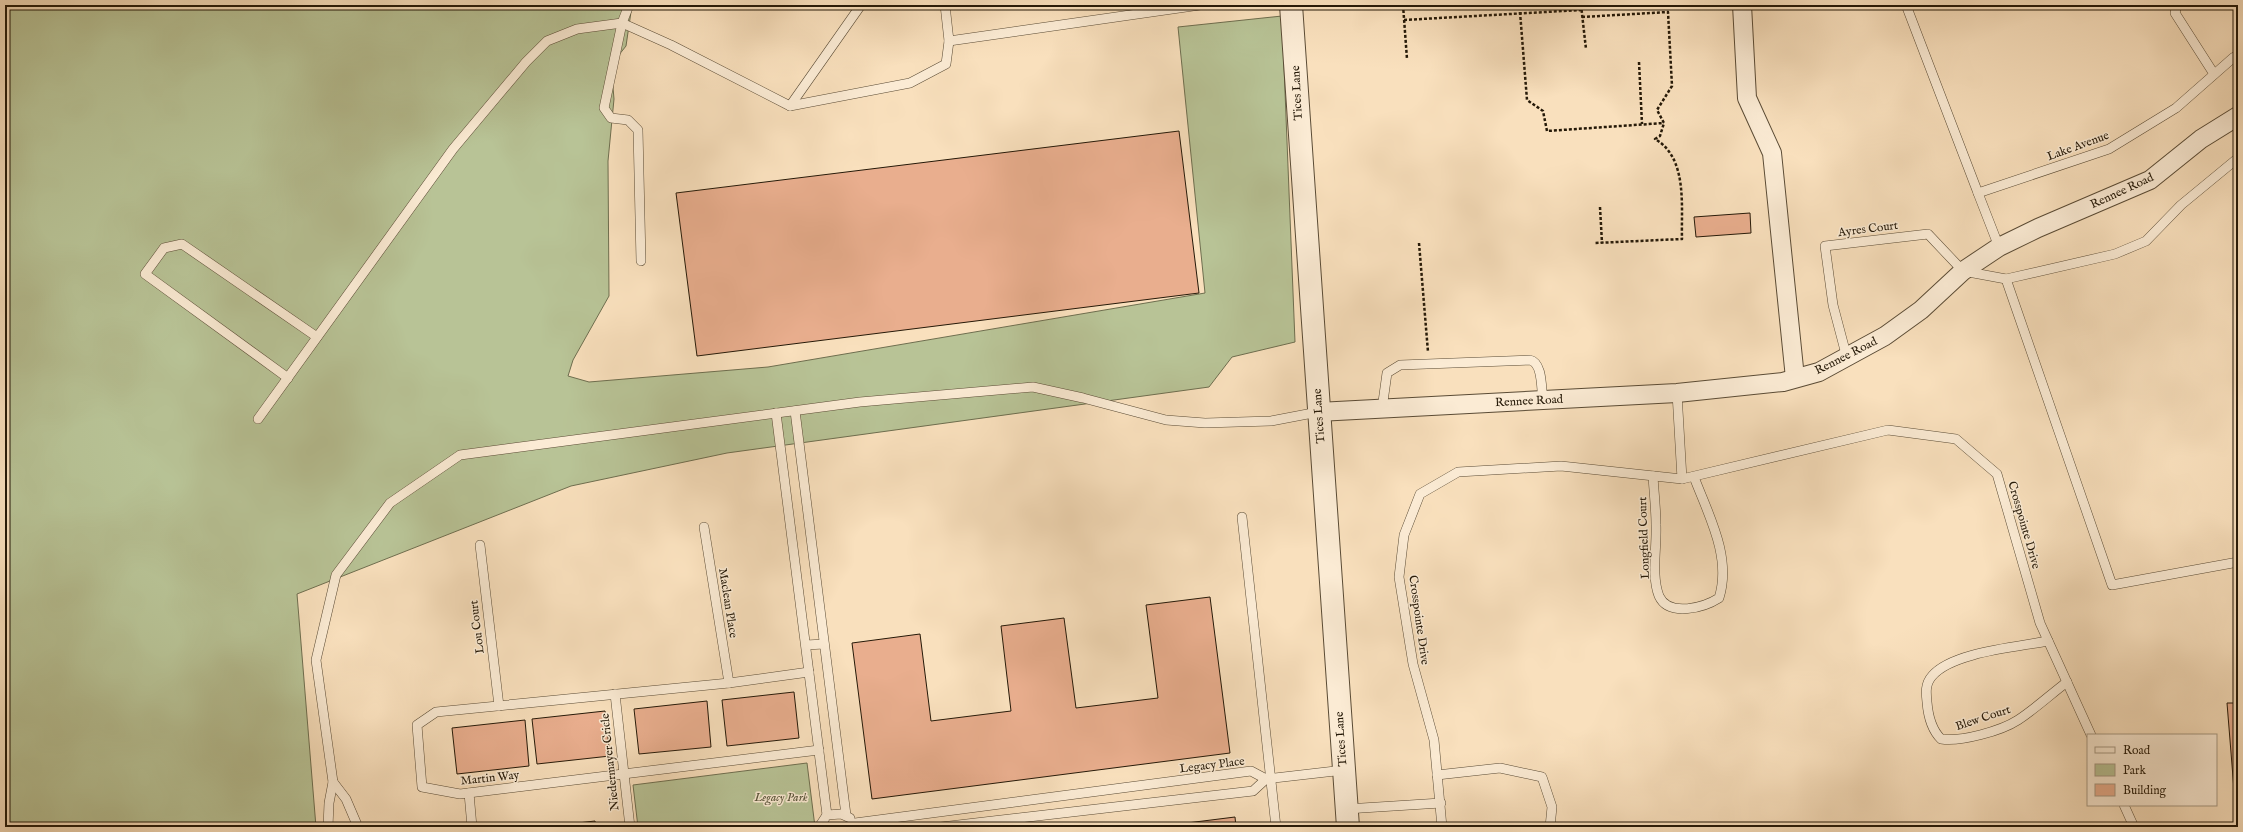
<svg xmlns="http://www.w3.org/2000/svg" width="2243" height="832" viewBox="0 0 2243 832" font-family="'IM FELL English',serif">
	<style>
		.green { fill: #b8c396; stroke: #6e6e4f }
		.building { fill: #e9ae8e; stroke: #251908 }
		.lines { fill: none; stroke-linecap: round; stroke-linejoin: round }
		.service-casing { stroke: #5a4b35; stroke-width: 10 }
		.minor-casing { stroke: #5a4b35; stroke-width: 20 }
		.tertiary-casing { stroke: #5a4b35; stroke-width: 24 }
		.path { stroke: #251908; stroke-width: 2.5; stroke-dasharray: 3 2; stroke-linecap: butt }
		.service { stroke: #fbebd4; stroke-width: 9 }
		.minor { stroke: #fbebd4; stroke-width: 18 }
		.tertiary { stroke: #fbebd4; stroke-width: 22 }
		.labels { text-anchor: middle; dominant-baseline: central; stroke-width: 3; stroke-linejoin: round; paint-order: stroke }
		.street-label { font-size: 12px; fill: #251908; stroke: #fbebd4 }
		.park-label { font-size: 12px; font-style: italic; fill: #58543a; stroke: #fbebd4 }
	</style>
	<rect width="100%" height="100%" fill="#f9e0bd"/>
	<filter id="stains"><feTurbulence type="fractalNoise" baseFrequency=".005" numOctaves="4"/><feColorMatrix values="0 0 0 0 .2 0 0 0 0 .09 0 0 0 0 .02 0 0 0 .5 -.17"/></filter>
	<radialGradient id="worn" r=".72"><stop offset=".6" stop-color="#630" stop-opacity="0"/><stop offset="1" stop-color="#630" stop-opacity=".3"/></radialGradient>
	<g class="green">
		<polygon points="5,5 632,5 626,46 611,65 614,99 608,161 609,296 573,360 568,376 589,382 768,367 1205,293 1178,27 1282,16 1295,342 1232,357 1209,387 727,453 571,486 297,594 316,827 5,827"/>
		<polygon points="807,763 815,827 638,827 633,785"/>
	</g>
	<g class="building">
		<polygon points="1179,131 1199,293 697,356 676,193"/>
		<polygon points="1750,213 1751,233 1696,237 1694,217"/>
		<polygon points="1210,597 1230,753 872,799 852,643 920,634 931,721 1011,711 1001,626 1064,618 1076,708 1158,698 1146,605"/>
		<polygon points="794,692 799,738 727,746 722,700"/>
		<polygon points="707,701 711,747 639,754 634,709"/>
		<polygon points="2227,703 2238,703 2238,827 2237,827"/>
		<polygon points="605,711 610,756 537,764 532,719"/>
		<polygon points="525,720 529,766 457,774 452,728"/>
		<polygon points="1235,817 1236,827 1155,827"/>
		<polygon points="595,821 596,827 552,827 552,826"/>
	</g>
	<g class="lines">
		<defs>
			<g id="service">
				<polyline points="629,5 622,23 604,108 611,118 628,120 638,130 641,261"/>
				<polyline points="945,5 949,41 1200,5"/>
				<polyline points="1906,5 1978,193 2109,149 2176,108 2234,57 2238,56"/>
				<polyline points="2177,5 2175,13 2214,74"/>
				<polyline points="790,106 861,5"/>
				<polyline points="1978,193 1999,247"/>
				<polyline points="2006,279 2112,585 2238,562"/>
				<polyline points="1847,358 1833,305 1825,246 1928,234 1963,271 2006,279 2115,254 2146,241 2181,205 2238,158"/>
				<polyline points="288,378 145,274 164,248 182,244 317,337"/>
				<polyline points="1677,393 1682,479"/>
				<path d="M1382 409 1387 373 1400 365 1530 360C1543 363 1541 389 1543 400"/>
				<polyline points="795,411 846,815"/>
				<polyline points="776,413 827,815"/>
				<polyline points="258,419 453,149 526,62 547,41 577,29 622,23 671,45 790,106 910,83 946,64 949,41"/>
				<path d="M1653 476C1654 493 1656 509 1656 525 1657 547 1651 575 1659 596 1669 618 1705 607 1719 598 1732 557 1708 514 1694 477"/>
				<polyline points="1242,517 1276,827"/>
				<polyline points="704,527 729,683"/>
				<polyline points="480,545 499,706"/>
				<path d="M2048 641C2018 647 1952 652 1932 676 1925 684 1926 693 1927 702 1928 715 1932 730 1941 739 1961 742 2001 731 2018 720 2035 709 2051 694 2067 682"/>
				<polyline points="806,645 824,644"/>
				<polyline points="809,672 729,683 436,712 417,725 422,787 460,794 819,750"/>
				<polyline points="615,694 630,827"/>
				<polyline points="1437,775 1500,768 1542,777 1552,807 1550,827"/>
				<polyline points="1266,779 1344,770"/>
				<polyline points="333,782 346,799 358,827"/>
				<polyline points="469,793 472,827"/>
				<polyline points="2124,805 2134,827"/>
				<polyline points="1346,809 1441,803"/>
				<polyline points="855,823 1251,771 1266,779"/>
				<polyline points="328,827 329,803 333,782 316,660 336,575 390,503 460,455 860,402 1033,387 1083,398 1166,420 1205,423 1271,421 1318,412"/>
				<polyline points="819,827 827,815 841,814 850,818"/>
				<polyline points="941,827 1253,791 1266,779"/>
				<polyline points="1442,827 1434,740 1413,664 1399,577 1404,535 1420,494 1458,472 1561,466 1682,479 1888,430 1956,439 1997,474 2040,623 2091,735"/>
			</g>
			<g id="minor">
				<polyline points="1742,5 1747,98 1772,153 1795,378"/>
				<polyline points="1318,412 1677,393 1783,382 1819,372 1885,336 1921,310 1963,271 1999,247 2038,228 2150,180 2201,139 2238,116"/>
			</g>
			<polyline id="tertiary" points="1291,5 1348,827"/>
		</defs>
		<use href="#service" class="service-casing"/>
		<use href="#minor" class="minor-casing"/>
		<use href="#tertiary" class="tertiary-casing"/>
		<g class="path">
			<polyline points="1403,5 1407,59"/>
			<polyline points="1581,5 1586,49"/>
			<polyline points="1520,12 1527,100 1543,111 1547,131 1664,123"/>
			<path d="M1582 17 1668 12 1672 86 1657 110 1664 123 1660 136 1655 139C1688 158 1681 206 1682 239L1595 243"/>
			<polyline points="1404,20 1581,10"/>
			<polyline points="1639,62 1642,124"/>
			<polyline points="1600,207 1602,243"/>
			<polyline points="1419,243 1428,352"/>
		</g>
		<use href="#service" class="service"/>
		<use href="#minor" class="minor"/>
		<use href="#tertiary" class="tertiary"/>
	</g>
	<g class="labels">
		<g class="street-label">
			<text transform="translate(1297 93) rotate(-93)">Tices Lane</text>
			<text transform="translate(2078 146) rotate(-20)">Lake Avenue</text>
			<text transform="translate(2122 191) rotate(-25)">Rennee Road</text>
			<text transform="translate(1868 229) rotate(-7)">Ayres Court</text>
			<text transform="translate(1846 356) rotate(-27)">Rennee Road</text>
			<text transform="translate(1529 401) rotate(-3)">Rennee Road</text>
			<text transform="translate(1319 416) rotate(-94)">Tices Lane</text>
			<text transform="translate(2024 525) rotate(74)">Crosspointe Drive</text>
			<text transform="translate(1644 538) rotate(-92)">Longfield Court</text>
			<text transform="translate(728 603) rotate(81)">Maclean Place</text>
			<text transform="translate(1419 620) rotate(82)">Crosspointe Drive</text>
			<text transform="translate(477 627) rotate(-97)">Lou Court</text>
			<text transform="translate(1983 718) rotate(-18)">Blew Court</text>
			<text transform="translate(1341 739) rotate(-94)">Tices Lane</text>
			<text transform="translate(610 762) rotate(-96)">Niedermayer Cricle</text>
			<text transform="translate(1212 765) rotate(-7)">Legacy Place</text>
			<text transform="translate(490 778) rotate(-6)">Martin Way</text>
		</g>
		<g class="park-label">
			<text x="781" y="797">Legacy Park</text>
		</g>
	</g>
	<rect width="2243" height="832" fill="none" stroke="#f9e0bd" stroke-width="20"/>
	<rect x="6" y="6" width="2231" height="820" fill="none" stroke="#251908" stroke-width="2"/>
	<rect x="10" y="10" width="2223" height="812" fill="none" stroke="#251908"/>
	<rect x="2087" y="734" width="130" height="72" fill="#fbebd4" stroke="#a59782"/>
	<rect x="2095" y="747" width="20" height="6" fill="#fbebd4" stroke="#a59782"/>
	<text x="2123" y="754" font-size="12" fill="#251908">Road</text>
	<rect x="2095" y="764" width="20" height="12" fill="#b8c396" stroke="#a59782"/>
	<text x="2123" y="774" font-size="12" fill="#251908">Park</text>
	<rect x="2095" y="784" width="20" height="12" fill="#e9ae8e" stroke="#a59782"/>
	<text x="2123" y="794" font-size="12" fill="#251908">Building</text>
	<rect width="100%" height="100%" filter="url(#stains)"/>
	<rect width="100%" height="100%" fill="url(#worn)"/>
</svg>
